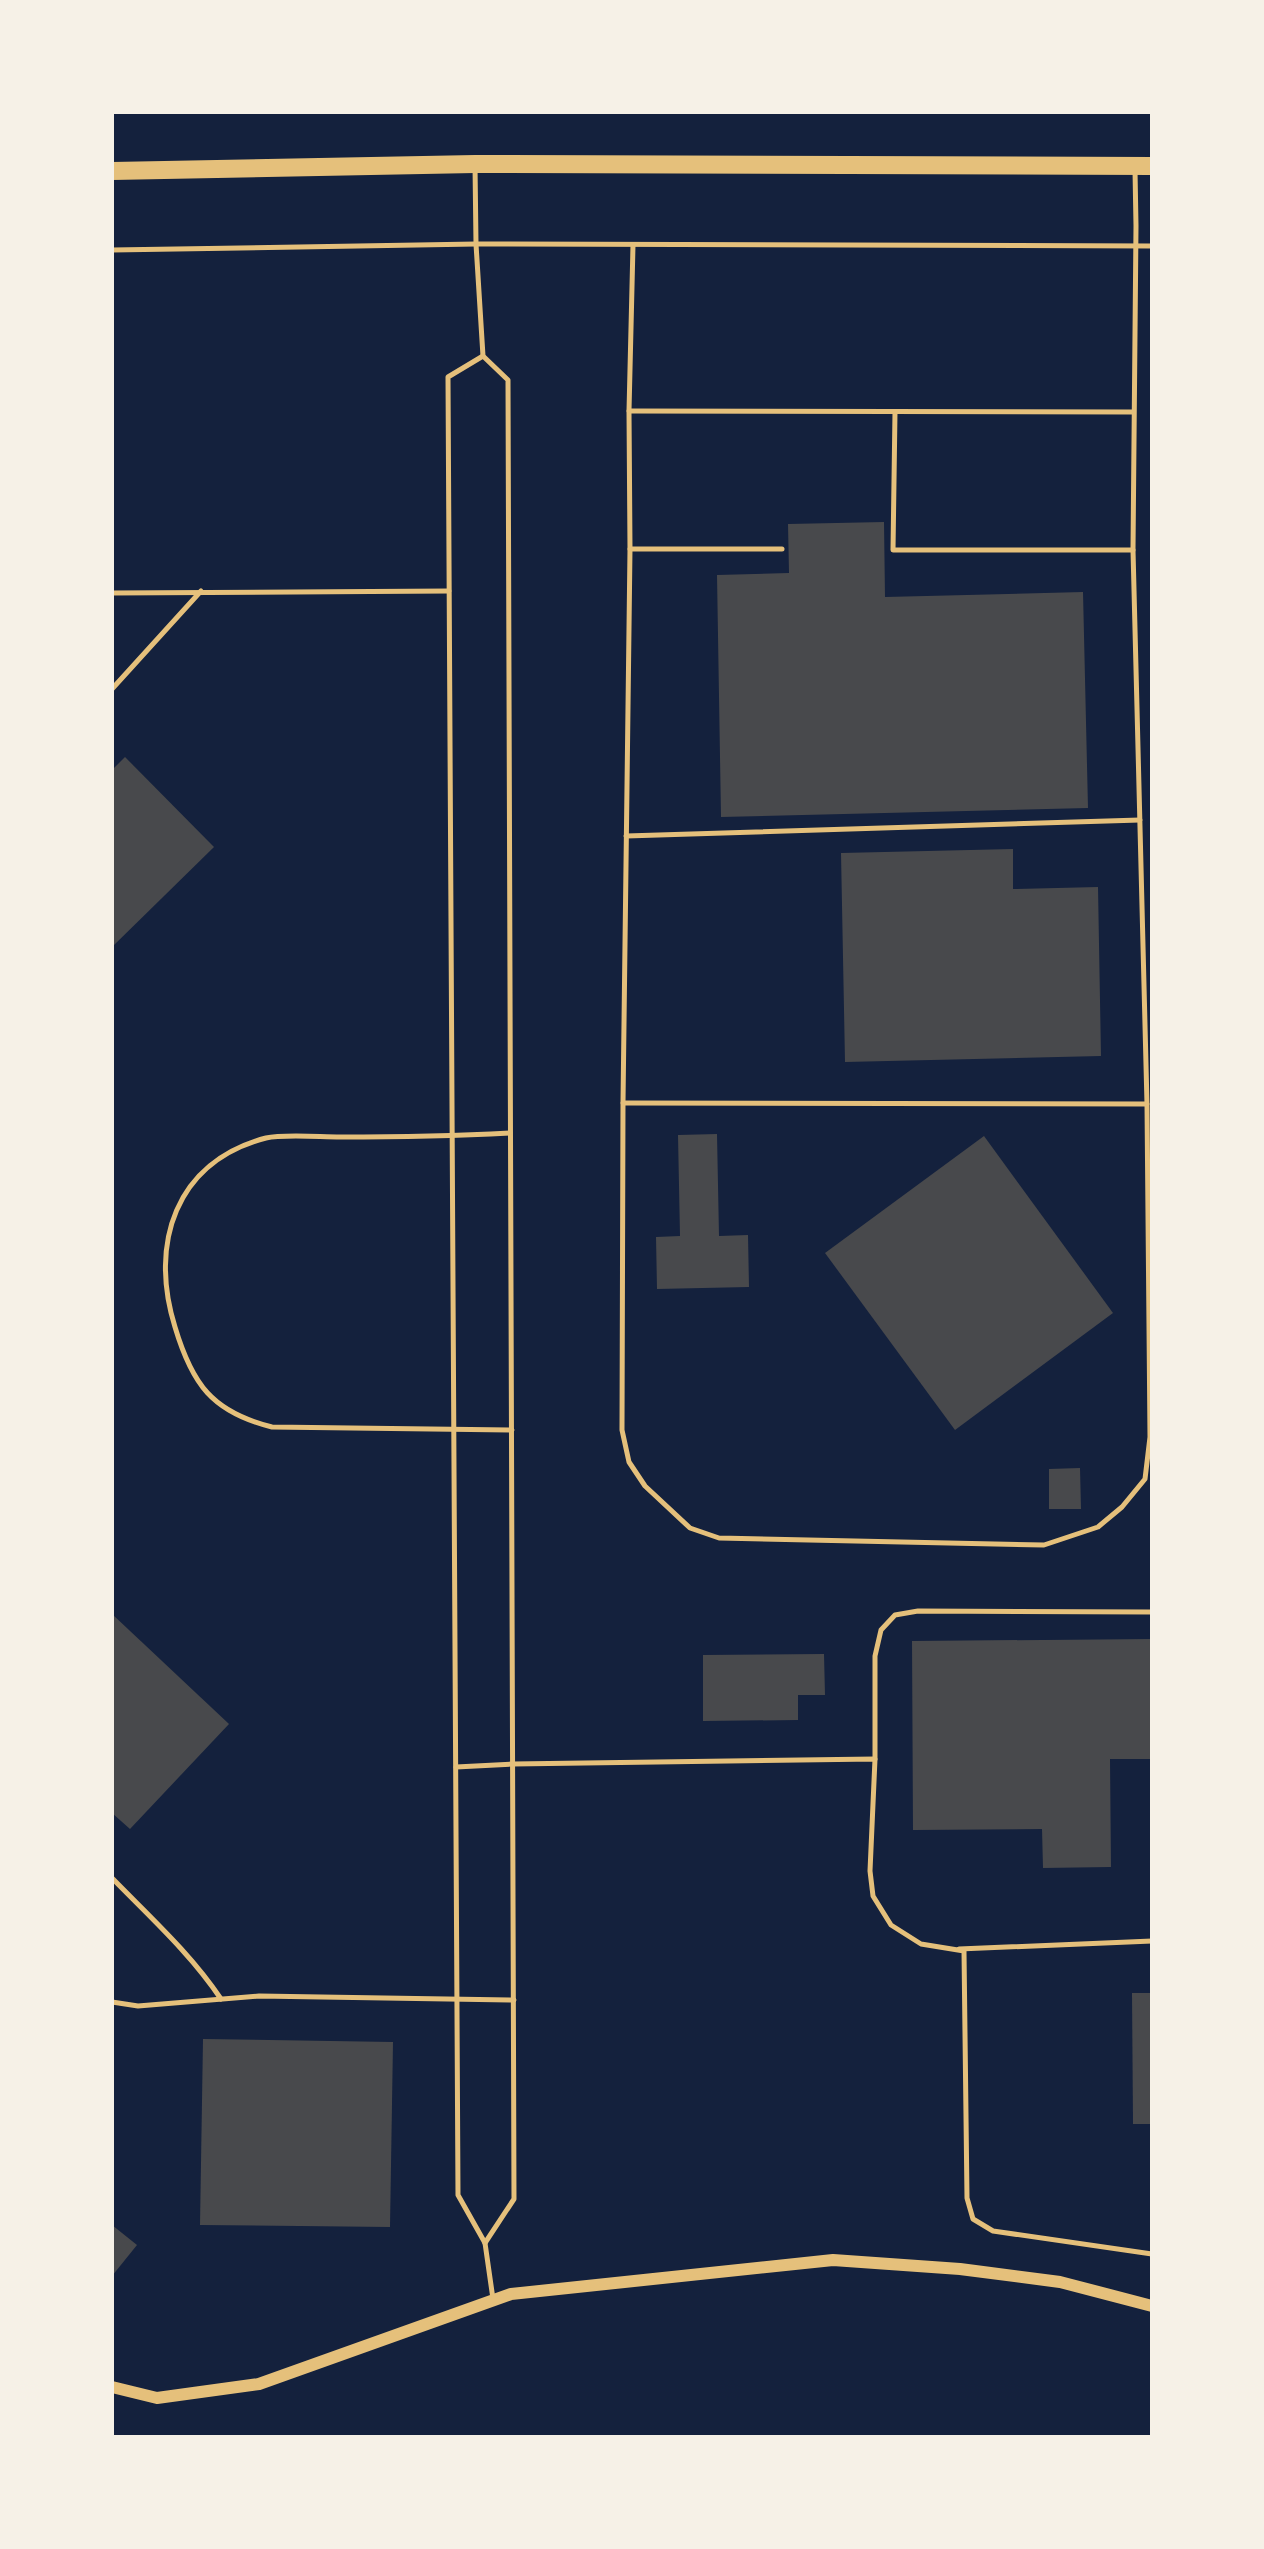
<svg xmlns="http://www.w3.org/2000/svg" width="1264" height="2549" viewBox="0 0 1264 2549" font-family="Figtree,sans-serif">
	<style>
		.building { fill: #48494c }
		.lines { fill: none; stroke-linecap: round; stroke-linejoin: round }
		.service { stroke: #e5c07b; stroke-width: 5 }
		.tertiary { stroke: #e5c07b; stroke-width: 12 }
		.primary { stroke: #e5c07b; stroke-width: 18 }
	</style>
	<rect width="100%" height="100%" fill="#14213d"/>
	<g class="building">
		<polygon points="884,522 885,597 1083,592 1088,808 721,817 717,575 789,573 788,524"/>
		<polygon points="125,757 214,847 112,947 112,770"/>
		<polygon points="1013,849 1013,889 1098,887 1101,1056 845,1062 841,853"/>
		<polygon points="717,1134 719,1236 748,1235 749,1287 657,1289 656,1237 680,1236 678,1135"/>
		<polygon points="984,1136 1113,1313 955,1430 825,1253"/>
		<polygon points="1080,1468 1081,1509 1049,1509 1049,1469"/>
		<polygon points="112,1614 229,1724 130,1829 112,1813"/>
		<polygon points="1152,1639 1152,1759 1110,1759 1111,1867 1043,1868 1042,1829 913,1830 912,1641"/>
		<polygon points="824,1654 825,1695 798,1695 798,1720 703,1721 703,1655"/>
		<polygon points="1132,1993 1152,1993 1152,2124 1133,2124"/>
		<polygon points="203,2039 393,2042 390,2227 200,2225"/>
		<polygon points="112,2225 137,2245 112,2276"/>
	</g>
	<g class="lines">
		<g class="service">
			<polyline points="475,165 476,244 483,356 508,380 514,2199 485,2243"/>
			<polyline points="633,245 629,411 630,549 623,1103 622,1430 629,1462 645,1486 690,1528 719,1538 1044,1545 1098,1527 1122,1507 1145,1479 1150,1437 1147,1104 1133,550 1136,226 1135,170"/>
			<polyline points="112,250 476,244 1152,246"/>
			<polyline points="483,356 448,377 458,2195 485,2243 493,2299"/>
			<polyline points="629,411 1133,412"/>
			<polyline points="895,412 893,550 1133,550"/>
			<polyline points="630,549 782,549"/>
			<polyline points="112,593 449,591"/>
			<polyline points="112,689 201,591"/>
			<polyline points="626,836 1140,820"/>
			<polyline points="623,1103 1147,1104"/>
			<path d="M510 1133C453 1136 397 1137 340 1137 320 1137 283 1134 266 1138 175 1162 149 1244 175 1327 192 1384 212 1412 272 1427L512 1430"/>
			<polyline points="875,1759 875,1656 881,1630 895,1615 918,1611 1152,1612"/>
			<polyline points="456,1767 513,1764 875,1759 870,1871 873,1896 891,1925 921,1944 964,1951 967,2198 973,2219 993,2231 1152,2254"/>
			<path d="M112 1878C150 1917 191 1954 221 1999"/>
			<polyline points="959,1949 1152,1941"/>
			<polyline points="112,2002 138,2006 259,1996 514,2000"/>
		</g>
		<polyline class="tertiary" points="112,2387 157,2398 259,2384 511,2294 833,2260 960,2269 1060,2282 1152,2306"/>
		<polyline class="primary" points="112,171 475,164 1152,166"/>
	</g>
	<rect width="1264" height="2549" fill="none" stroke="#f6f1e7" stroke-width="228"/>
</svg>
